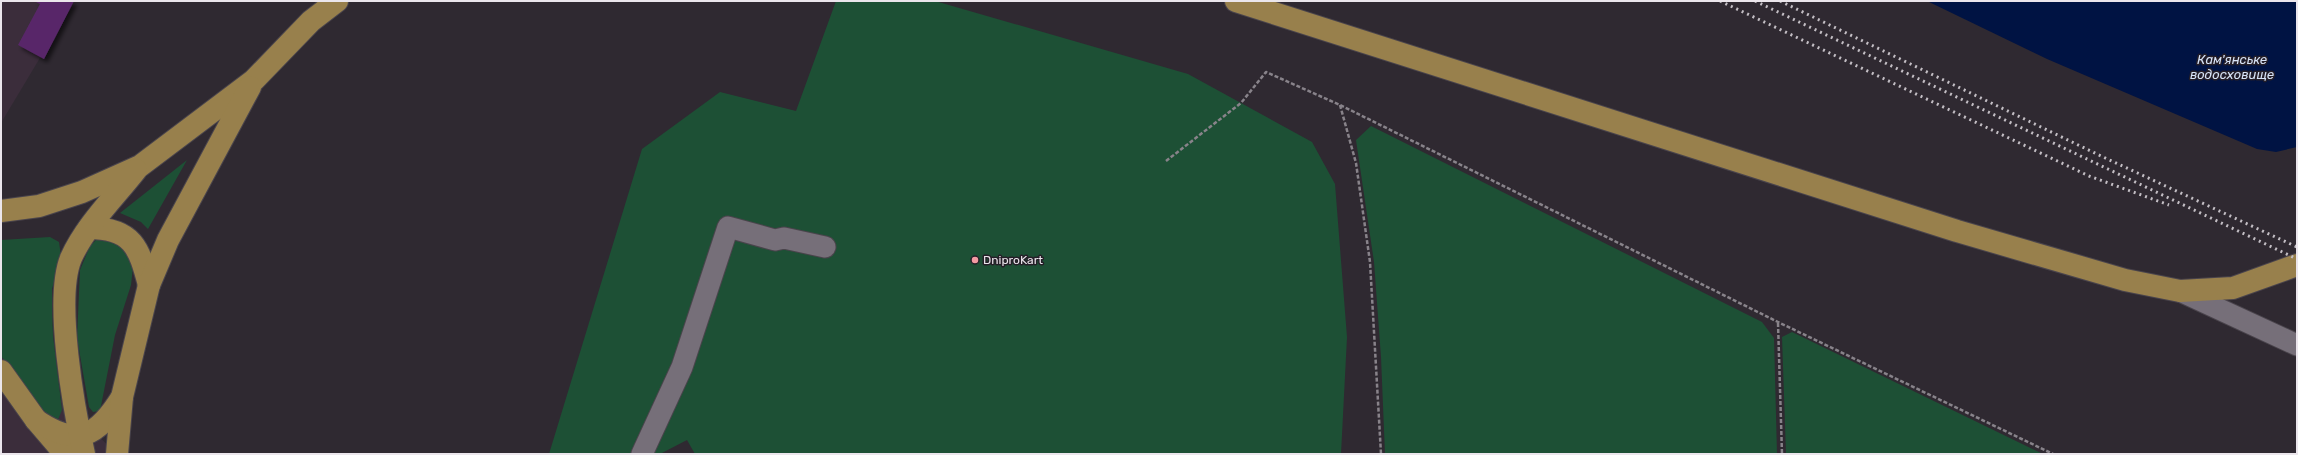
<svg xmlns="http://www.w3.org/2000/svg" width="2298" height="455" viewBox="0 0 2298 455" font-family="Rubik,sans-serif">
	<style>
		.industrial { fill: #3b2d3b }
		.green { fill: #1d5035 }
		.water { fill: #001343 }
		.building { fill: #582769; filter: url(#shadow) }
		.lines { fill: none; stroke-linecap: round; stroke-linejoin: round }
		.minor-casing { stroke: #4a444c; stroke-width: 23 }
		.major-casing { stroke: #4a444c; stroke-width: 24 }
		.path { stroke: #88838a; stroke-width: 2.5; stroke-dasharray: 4 2; stroke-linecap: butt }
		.minor { stroke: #766f79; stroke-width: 21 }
		.major { stroke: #98804c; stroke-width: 22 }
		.rail { stroke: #c3bec4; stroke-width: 3; stroke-dasharray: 2 4; stroke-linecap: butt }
		.poi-dot { fill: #f49aa2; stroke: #251f28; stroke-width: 1.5 }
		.labels { text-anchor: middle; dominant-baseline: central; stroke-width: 3; stroke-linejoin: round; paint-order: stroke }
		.poi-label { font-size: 12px; fill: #ebe6ec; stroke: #251f28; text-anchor: start }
		.water-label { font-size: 13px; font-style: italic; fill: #d7e3f7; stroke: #251f28 }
	</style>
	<defs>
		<filter id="shadow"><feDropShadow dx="3.5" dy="3.5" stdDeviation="2" flood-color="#0009"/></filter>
	</defs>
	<rect width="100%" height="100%" fill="#2f2931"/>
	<g class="industrial">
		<polygon points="1,1 74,1 1,123"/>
		<polygon points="1,343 117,454 1,454"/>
	</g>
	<g class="green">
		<polygon points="836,1 935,1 1188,74 1312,142 1335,184 1347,337 1341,454 695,454 687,440 660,454 549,454 642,149 720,92 796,111"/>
		<polygon points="1371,126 1762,322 1774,338 1777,454 1385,454 1381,357 1374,262 1356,140"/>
		<polygon points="187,160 148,229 141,222 120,213"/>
		<polygon points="50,237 59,242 61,256 52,289 52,310 53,336 62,410 57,422 48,419 1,356 1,240"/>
		<polygon points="108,239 123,243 133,267 131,285 115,335 100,411 93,412 89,407 77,338 80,270 90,246 96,240"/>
		<polygon points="1792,332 2043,454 1786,454 1782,337"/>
	</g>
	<polygon class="water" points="1927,1 2297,1 2297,147 2276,152 2257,149 2047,59"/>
	<polygon class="building" points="34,1 74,1 44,59 18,45 40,4"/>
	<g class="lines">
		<defs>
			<g id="minor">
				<polyline points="2180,291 2297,345"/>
				<polyline points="642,454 682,367 728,227 775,240 784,238 825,247"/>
			</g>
			<g id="major">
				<polyline points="1236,1 1957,231 2125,280 2180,291 2233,288 2297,265"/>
				<polyline points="1,211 39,206 82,192 140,166 254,80 311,21 337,1"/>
				<path d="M89 228C133 228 139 248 149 285"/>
				<polyline points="1,371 36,420 65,454"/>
				<path d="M36 420C77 448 97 437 122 397"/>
				<path d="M84 454C74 410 54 299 71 258 86 225 114 198 136 170"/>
				<polyline points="117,454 122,397 149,285 168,240 250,87"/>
			</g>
		</defs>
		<use href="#minor" class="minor-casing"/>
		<use href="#major" class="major-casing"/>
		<g class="path">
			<polyline points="1340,105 1356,163 1370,262 1381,454"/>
			<polyline points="1166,161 1241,103 1266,72 1340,105 1778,322 2053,454"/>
			<polyline points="1778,323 1782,454"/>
		</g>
		<use href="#minor" class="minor"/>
		<use href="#major" class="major"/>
		<g class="rail">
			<polyline points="1720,1 2089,176 2169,205"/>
			<polyline points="1755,1 2297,259"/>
			<polyline points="1780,1 2101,156 2297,247"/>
		</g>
	</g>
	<circle class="poi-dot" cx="975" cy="260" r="4"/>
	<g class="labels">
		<g class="poi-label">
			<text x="983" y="260">DniproKart</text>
		</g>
		<g class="water-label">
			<text x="2232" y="59">Кам'янське<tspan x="2232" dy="15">водосховище</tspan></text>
		</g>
	</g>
	<rect width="2298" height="455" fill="none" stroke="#ebe6ec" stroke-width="4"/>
</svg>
